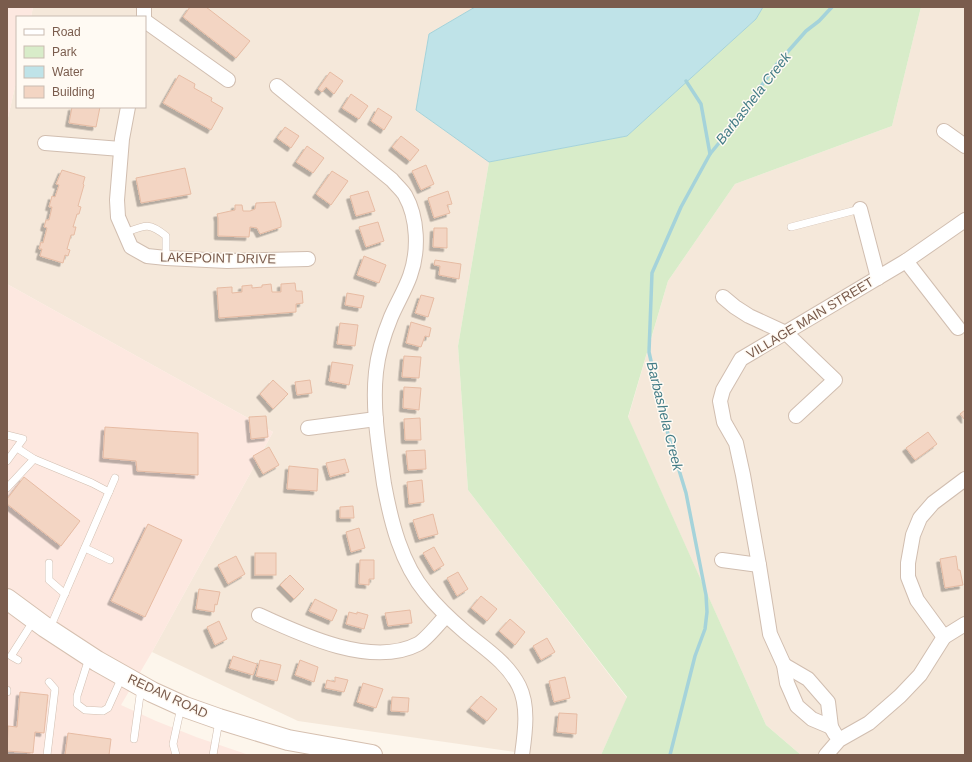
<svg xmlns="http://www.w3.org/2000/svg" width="972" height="762" viewBox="0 0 972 762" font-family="Arial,sans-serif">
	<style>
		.residential { fill: #f5e8da }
		.commercial { fill: #fde8e0 }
		.green { fill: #d8ecc9 }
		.water { fill: #bfe3e8; stroke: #a5d3da }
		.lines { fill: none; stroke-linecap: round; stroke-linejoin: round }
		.stream { stroke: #a5d3da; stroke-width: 3.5 }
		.building { fill: #f3d5c3; stroke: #e6bba3; filter: url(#shadow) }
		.service-casing { stroke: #d1beb0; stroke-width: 8 }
		.minor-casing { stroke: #d1beb0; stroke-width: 16 }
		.secondary-casing { stroke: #d6c0b0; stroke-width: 22 }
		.service { stroke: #fff; stroke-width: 7 }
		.minor { stroke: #fff; stroke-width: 14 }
		.secondary { stroke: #fff; stroke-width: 20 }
		.labels { text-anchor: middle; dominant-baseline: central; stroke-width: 3; stroke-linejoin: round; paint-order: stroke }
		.street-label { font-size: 13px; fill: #7a5c4d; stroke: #fffaf3 }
		.water-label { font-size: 14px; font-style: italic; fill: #437c86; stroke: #fffaf3 }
	</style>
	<defs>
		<filter id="shadow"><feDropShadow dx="-3.5" dy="3.5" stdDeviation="0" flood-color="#0004"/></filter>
	</defs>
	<rect width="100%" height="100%" fill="#fdf6ec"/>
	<g class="residential">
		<polygon points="33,7 475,7 429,34 416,110 489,162 458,346 468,490 627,698 601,755 536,755 298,721 152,652 273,432 7,284 7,122 17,78 17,107 145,107 145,17 31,17"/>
		<polygon points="921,7 965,7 965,755 801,755 766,725 628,418 668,281 735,184 892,126"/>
	</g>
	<g class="commercial">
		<polygon points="7,7 33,7 31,17 17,17 17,78 7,122"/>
		<polygon points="7,284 273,432 152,652 121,705 156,721 196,737 249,755 7,755"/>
	</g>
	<polygon class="green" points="763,7 921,7 892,126 735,184 668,281 628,417 766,725 801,755 601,755 627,697 468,490 458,346 489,162 627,136 756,19"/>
	<polygon class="water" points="475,7 763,7 756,19 627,136 489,162 416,110 429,34"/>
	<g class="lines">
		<g class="stream">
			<polyline points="686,81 701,104 710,154"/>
			<polyline points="670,755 695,656 705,629 707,612 706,595 686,493 665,424 649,352 652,273 681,207 710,154 736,122 776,65 806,31 819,21 832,7"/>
		</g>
	</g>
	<g class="building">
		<polygon points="190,7 206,7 250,41 236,58 183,17"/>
		<polygon points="330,72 343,81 334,94 326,87 322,92 318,89"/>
		<polygon points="179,75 195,84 194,88 212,98 211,101 223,108 211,130 163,103"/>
		<polygon points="351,94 368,106 359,119 342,108"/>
		<polygon points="72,107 100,107 96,127 69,123"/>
		<polygon points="378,108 392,117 384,130 371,121"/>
		<polygon points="285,127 299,136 291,148 277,138"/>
		<polygon points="401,136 419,150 410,161 392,147"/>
		<polygon points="307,146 324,158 313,173 296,162"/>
		<polygon points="426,165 434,184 421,190 412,171"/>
		<polygon points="185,168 191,194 141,203 136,178"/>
		<polygon points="62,170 85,177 83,184 84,185 78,206 81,207 79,214 77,214 73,227 76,227 74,235 71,235 67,249 70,250 68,256 65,255 63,263 40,256 42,249 39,249 41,242 43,243 47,228 44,227 46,220 49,220 52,207 49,207 52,196 55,197 59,185 56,184"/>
		<polygon points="332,171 348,181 331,205 316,194"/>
		<polygon points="368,191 375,211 356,216 350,196"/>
		<polygon points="448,191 452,204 447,205 450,213 434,218 428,198"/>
		<polygon points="275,202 281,221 281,227 260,234 257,228 250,227 249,237 218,236 218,218 217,214 235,210 235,205 242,205 243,211 250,211 255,209 256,203"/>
		<polygon points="378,222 384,241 366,247 359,227"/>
		<polygon points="434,228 447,228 447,248 433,247"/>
		<polygon points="364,256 386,265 379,283 357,275"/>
		<polygon points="435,260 461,264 459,279 439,275 440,266 434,265"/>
		<polygon points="295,283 296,291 302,291 303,303 296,304 296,312 219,318 217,288 232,287 232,293 242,292 242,286 252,285 252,288 262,287 262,285 271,284 272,292 281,292 281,284"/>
		<polygon points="347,293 364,296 361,308 345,305"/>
		<polygon points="421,295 434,298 428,317 415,313"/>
		<polygon points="411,322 431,328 429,337 425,336 421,347 406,343"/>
		<polygon points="340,323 358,325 355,346 337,344"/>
		<polygon points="404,356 421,357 419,378 402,377"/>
		<polygon points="332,362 353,365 349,385 329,381"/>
		<polygon points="273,380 288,394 273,409 260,394"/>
		<polygon points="310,380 312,393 297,395 295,382"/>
		<polygon points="404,387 421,388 419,410 403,408"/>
		<polygon points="965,410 965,420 960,414"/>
		<polygon points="266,416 268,437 251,439 249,417"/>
		<polygon points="420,418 421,440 405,440 404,419"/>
		<polygon points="105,427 198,433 198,475 137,471 136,461 103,458"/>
		<polygon points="928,432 937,444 915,460 906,448"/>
		<polygon points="269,447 279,465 263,474 253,456"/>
		<polygon points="425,450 426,469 408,470 406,451"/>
		<polygon points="345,459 349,472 330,477 326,463"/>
		<polygon points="289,466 318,469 317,491 287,489"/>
		<polygon points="24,477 80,521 61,546 7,504 7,499"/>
		<polygon points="422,480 424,502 409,504 407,482"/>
		<polygon points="353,506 354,518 340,518 340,507"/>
		<polygon points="433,514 438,534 419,539 413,520"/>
		<polygon points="148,524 182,540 145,617 111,601"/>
		<polygon points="359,528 365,548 351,552 346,532"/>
		<polygon points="434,547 444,565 434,571 423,553"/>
		<rect x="255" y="553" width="21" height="22"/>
		<polygon points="236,556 245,574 228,584 218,565"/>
		<polygon points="956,556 958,570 960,570 963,585 945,588 940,559"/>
		<polygon points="360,560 374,560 374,579 369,579 369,585 359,584"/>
		<polygon points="458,572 468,589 457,596 447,578"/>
		<polygon points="290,575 304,589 294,599 280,585"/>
		<polygon points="199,589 220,592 217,605 215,604 214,612 196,609"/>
		<polygon points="481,596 497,609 487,621 471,608"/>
		<polygon points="315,599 337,610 332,621 309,611"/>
		<polygon points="410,610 412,623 388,626 385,613"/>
		<polygon points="349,612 357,614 357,612 368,615 364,629 346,624"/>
		<polygon points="510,619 525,632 515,645 499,631"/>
		<polygon points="219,621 227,639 215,645 207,627"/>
		<polygon points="547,638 555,652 541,660 533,646"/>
		<polygon points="233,656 257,664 253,675 229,668"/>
		<polygon points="260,660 281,665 277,681 256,676"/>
		<polygon points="300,660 318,667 314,682 295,675"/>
		<polygon points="335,677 348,680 344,692 325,688 327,680 335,682"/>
		<polygon points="565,677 570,698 554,702 549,681"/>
		<polygon points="363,683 383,689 376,708 357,702"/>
		<polygon points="20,692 48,695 44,733 35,732 33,753 7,751 8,726 17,727"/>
		<polygon points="481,696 497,709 487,721 470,708"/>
		<polygon points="392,697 409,698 408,712 391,711"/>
		<polygon points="559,713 577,714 576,734 557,732"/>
		<polygon points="68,733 111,739 109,755 65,755"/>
	</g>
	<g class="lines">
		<defs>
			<g id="service">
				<polyline points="791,227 860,209"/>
				<path d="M125 233C145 225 149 222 166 236V258"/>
				<polyline points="7,435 23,439 7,461"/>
				<polyline points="17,448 34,459"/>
				<polyline points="7,488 34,459 92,483 109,492"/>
				<polyline points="85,548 110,560"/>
				<polyline points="49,563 49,580 65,594"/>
				<polyline points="50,628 115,478"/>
				<polyline points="89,658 77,696 77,704 85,710 103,711 108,708 122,677"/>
				<polyline points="18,660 11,656 34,620"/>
				<polyline points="7,692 7,690"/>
				<polyline points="134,739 141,688"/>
				<polyline points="47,755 55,689 49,682"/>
				<polyline points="176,755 173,744 181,707"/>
				<polyline points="213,755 219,721"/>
			</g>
			<g id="minor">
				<polyline points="144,7 144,17"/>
				<polyline points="145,21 228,80"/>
				<path d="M277 86 392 180C396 185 402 190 405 195 418 218 419 251 410 276 405 290 397 303 391 317 384 334 378 353 376 372 372 409 379 448 384 484 391 522 401 563 426 593 437 607 451 620 465 632 484 648 507 662 519 686 529 706 525 733 522 755"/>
				<polyline points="128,107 122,139 117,200 118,217 131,247 147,256 166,258 227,261 308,259"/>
				<polyline points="944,131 965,146"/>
				<polyline points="45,143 121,149"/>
				<polyline points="860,209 878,278"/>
				<polyline points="906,261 958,328"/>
				<polyline points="723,297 735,307 749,316 786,333 835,380 796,416"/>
				<polyline points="308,428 376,419"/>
				<polyline points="722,560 759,565"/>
				<path d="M259 615C302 635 372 668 418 644 426 640 439 623 446 616"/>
				<polyline points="944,637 917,600 908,577 908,563 913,535 920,518 933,503 965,479"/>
				<polyline points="784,665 808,679 828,702 831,727 835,734"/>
				<polyline points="831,727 812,719 797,706 787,683 784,665 770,634 759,565 743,475 736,443 724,422 720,401 723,390 741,359 906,261 965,220"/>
				<polyline points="826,755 839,740 869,723 900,696 920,675 944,637 965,624"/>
			</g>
			<polyline id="secondary" points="7,599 45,627 97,661 152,692 185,707 219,719 288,740 372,755"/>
		</defs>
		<use href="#service" class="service-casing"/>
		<use href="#minor" class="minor-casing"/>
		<use href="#secondary" class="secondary-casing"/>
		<use href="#service" class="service"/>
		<use href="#minor" class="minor"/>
		<use href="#secondary" class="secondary"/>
	</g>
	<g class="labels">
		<g class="street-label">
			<text transform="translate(218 258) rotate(1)">LAKEPOINT DRIVE</text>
			<text transform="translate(810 318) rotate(-31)">VILLAGE MAIN STREET</text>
			<text transform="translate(168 696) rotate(25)">REDAN ROAD</text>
		</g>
		<g class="water-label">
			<text transform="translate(753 98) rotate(-52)">Barbashela Creek</text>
			<text transform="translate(665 416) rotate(76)">Barbashela Creek</text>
		</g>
	</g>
	<rect width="972" height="762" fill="none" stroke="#7a5c4d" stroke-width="16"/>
	<rect x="16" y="16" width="130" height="92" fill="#fffaf3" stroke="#cabbb1"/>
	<rect x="24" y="29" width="20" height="6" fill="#ffffff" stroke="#cabbb1"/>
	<text x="52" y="36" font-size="12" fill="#7a5c4d">Road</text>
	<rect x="24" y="46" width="20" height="12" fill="#d8ecc9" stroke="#cabbb1"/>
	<text x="52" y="56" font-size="12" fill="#7a5c4d">Park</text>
	<rect x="24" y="66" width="20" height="12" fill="#bfe3e8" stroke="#cabbb1"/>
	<text x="52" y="76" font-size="12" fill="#7a5c4d">Water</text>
	<rect x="24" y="86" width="20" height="12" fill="#f3d5c3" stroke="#cabbb1"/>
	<text x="52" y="96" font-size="12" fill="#7a5c4d">Building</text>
</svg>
